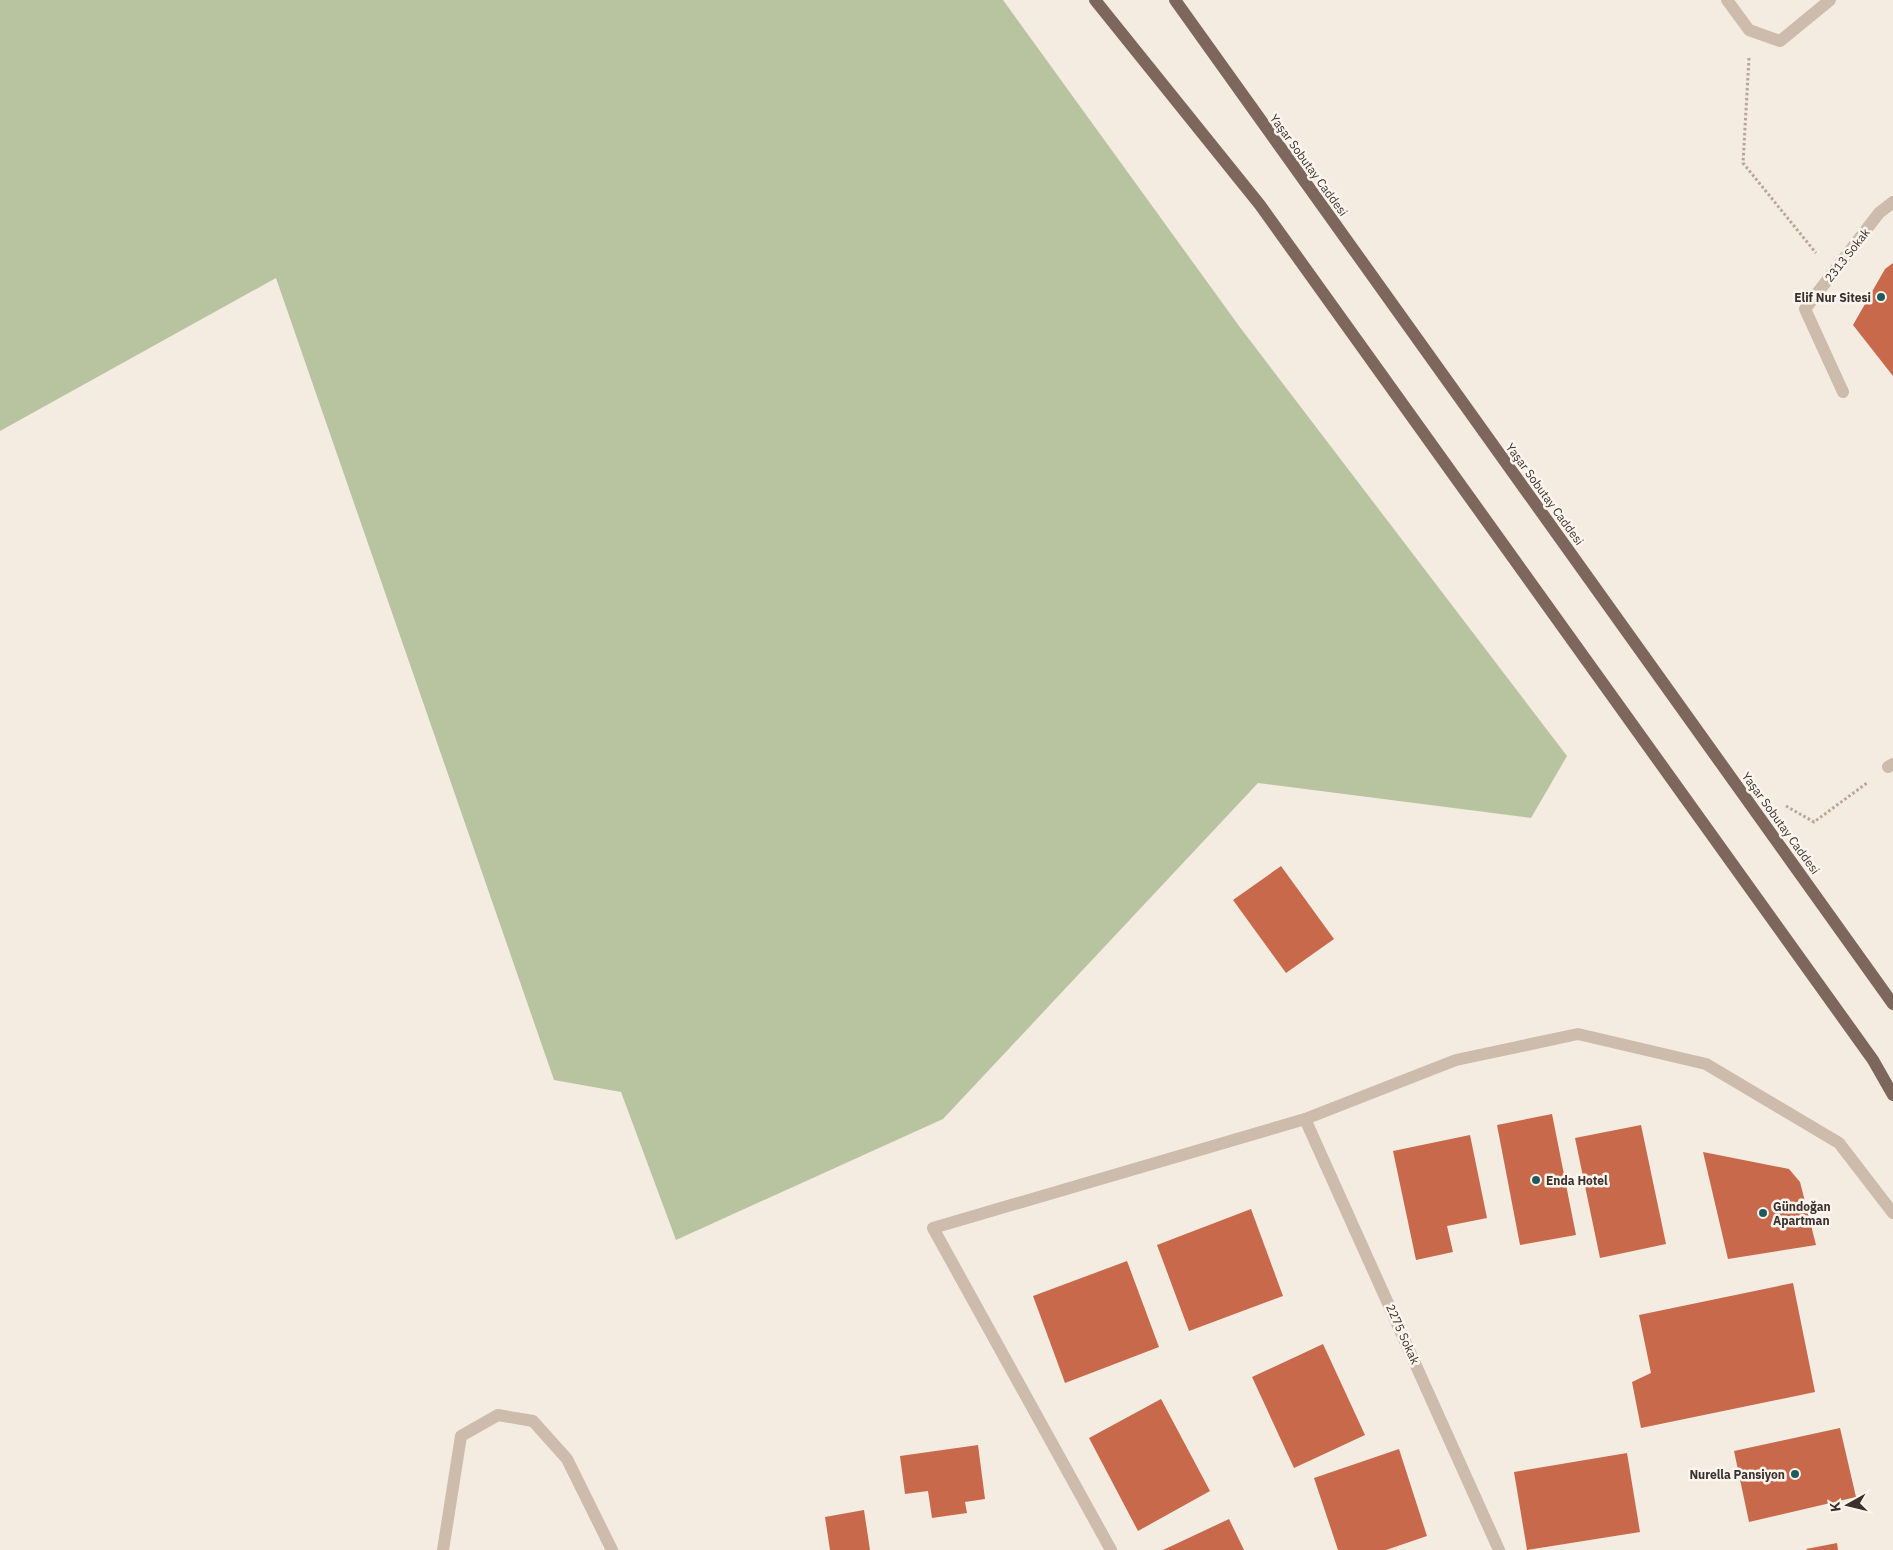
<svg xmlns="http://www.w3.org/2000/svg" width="1893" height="1550" viewBox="0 0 1893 1550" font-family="'IBM Plex Sans',sans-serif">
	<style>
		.green { fill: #b8c4a0 }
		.building { fill: #c8694b }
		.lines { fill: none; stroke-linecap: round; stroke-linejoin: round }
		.path { stroke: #b9a596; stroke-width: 3; stroke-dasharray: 2.5 2.5; stroke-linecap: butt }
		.lane { stroke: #cdbbac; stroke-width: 12 }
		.street { stroke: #cdbbac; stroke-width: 12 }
		.primary { stroke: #7d675c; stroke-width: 12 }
		.poi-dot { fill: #1f5a5e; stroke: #fbf5ee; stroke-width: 2 }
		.labels { text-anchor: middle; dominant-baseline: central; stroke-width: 5; stroke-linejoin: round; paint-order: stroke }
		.street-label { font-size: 12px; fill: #3b302b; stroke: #fbf5ee }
		.poi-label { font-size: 12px; font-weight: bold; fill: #3b302b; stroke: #fbf5ee; text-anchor: end }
	</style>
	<rect width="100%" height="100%" fill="#f4ebe1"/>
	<polygon class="green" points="0,0 1003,0 1239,326 1567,756 1531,818 1258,783 943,1119 676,1240 621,1092 554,1080 276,278 0,431"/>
	<g class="building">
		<polygon points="1893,263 1893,376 1853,325 1885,269"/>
		<polygon points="1281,866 1334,939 1286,973 1233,900"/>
		<polygon points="1552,1114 1576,1235 1520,1245 1497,1125"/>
		<polygon points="1641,1125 1666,1244 1600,1258 1575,1138"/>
		<polygon points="1470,1135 1487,1218 1447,1226 1453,1252 1416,1260 1393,1151"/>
		<polygon points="1703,1152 1789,1169 1800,1182 1816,1245 1728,1259"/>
		<polygon points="1251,1209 1283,1296 1189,1331 1157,1245"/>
		<polygon points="1127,1261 1159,1347 1065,1383 1033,1296"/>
		<polygon points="1793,1283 1815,1392 1641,1428 1632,1382 1651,1373 1639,1315"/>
		<polygon points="1323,1344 1365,1435 1294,1468 1252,1377"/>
		<polygon points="1161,1399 1210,1491 1138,1531 1089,1438"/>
		<polygon points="1840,1428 1856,1497 1749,1522 1734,1451"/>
		<polygon points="978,1445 985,1499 965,1502 967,1513 932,1518 928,1491 905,1494 900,1456"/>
		<polygon points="1399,1449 1427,1536 1386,1550 1338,1550 1314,1478"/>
		<polygon points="1627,1453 1640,1532 1527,1550 1514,1472"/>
		<polygon points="864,1510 870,1550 830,1550 825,1517"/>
		<polygon points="1229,1519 1244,1550 1163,1550"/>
		<polygon points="1837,1543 1838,1550 1807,1550 1806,1549"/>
	</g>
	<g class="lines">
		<g class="path">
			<polyline points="1749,58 1743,163 1816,253"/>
			<polyline points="1786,806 1814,822 1867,783"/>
		</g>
		<polyline class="lane" points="443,1550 461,1436 498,1415 533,1421 567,1459 612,1550"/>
		<g class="street">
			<polyline points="1727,0 1749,30 1780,41 1830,0"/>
			<polyline points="1843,392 1805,309 1879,213 1893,202"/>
			<polyline points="1888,767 1893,764"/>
			<polyline points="1305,1119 1499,1550"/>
			<polyline points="1111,1550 933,1228 1305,1119 1456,1060 1578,1034 1706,1064 1839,1143 1893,1213"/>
		</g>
		<g class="primary">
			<polyline points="1095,0 1260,205 1873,1060 1893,1095"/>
			<polyline points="1175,0 1893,1004"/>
		</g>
	</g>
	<g class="poi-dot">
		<circle cx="1881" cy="297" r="5"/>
		<circle cx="1536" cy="1180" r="5"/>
		<circle cx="1763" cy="1213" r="5"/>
		<circle cx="1795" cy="1474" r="5"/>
	</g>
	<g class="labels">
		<g class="street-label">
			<text transform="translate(1309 165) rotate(54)">Yaşar Sobutay Caddesi</text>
			<text transform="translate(1847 255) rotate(-52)">2313 Sokak</text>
			<text transform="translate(1545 494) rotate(54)">Yaşar Sobutay Caddesi</text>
			<text transform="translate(1781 823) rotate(54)">Yaşar Sobutay Caddesi</text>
			<text transform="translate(1403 1334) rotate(66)">2275 Sokak</text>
		</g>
		<g class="poi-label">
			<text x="1871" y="297">Elif Nur Sitesi</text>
			<text x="1546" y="1180" text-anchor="start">Enda Hotel</text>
			<text x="1773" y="1206" text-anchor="start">Gündoğan<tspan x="1773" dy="14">Apartman</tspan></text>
			<text x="1785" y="1474">Nurella Pansiyon</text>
		</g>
	</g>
	<g transform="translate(1848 1505) rotate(262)" stroke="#fbf5ee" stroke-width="4" paint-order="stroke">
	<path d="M0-4L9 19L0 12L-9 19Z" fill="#3b302b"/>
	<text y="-8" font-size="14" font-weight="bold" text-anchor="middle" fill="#3b302b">K</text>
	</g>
</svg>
